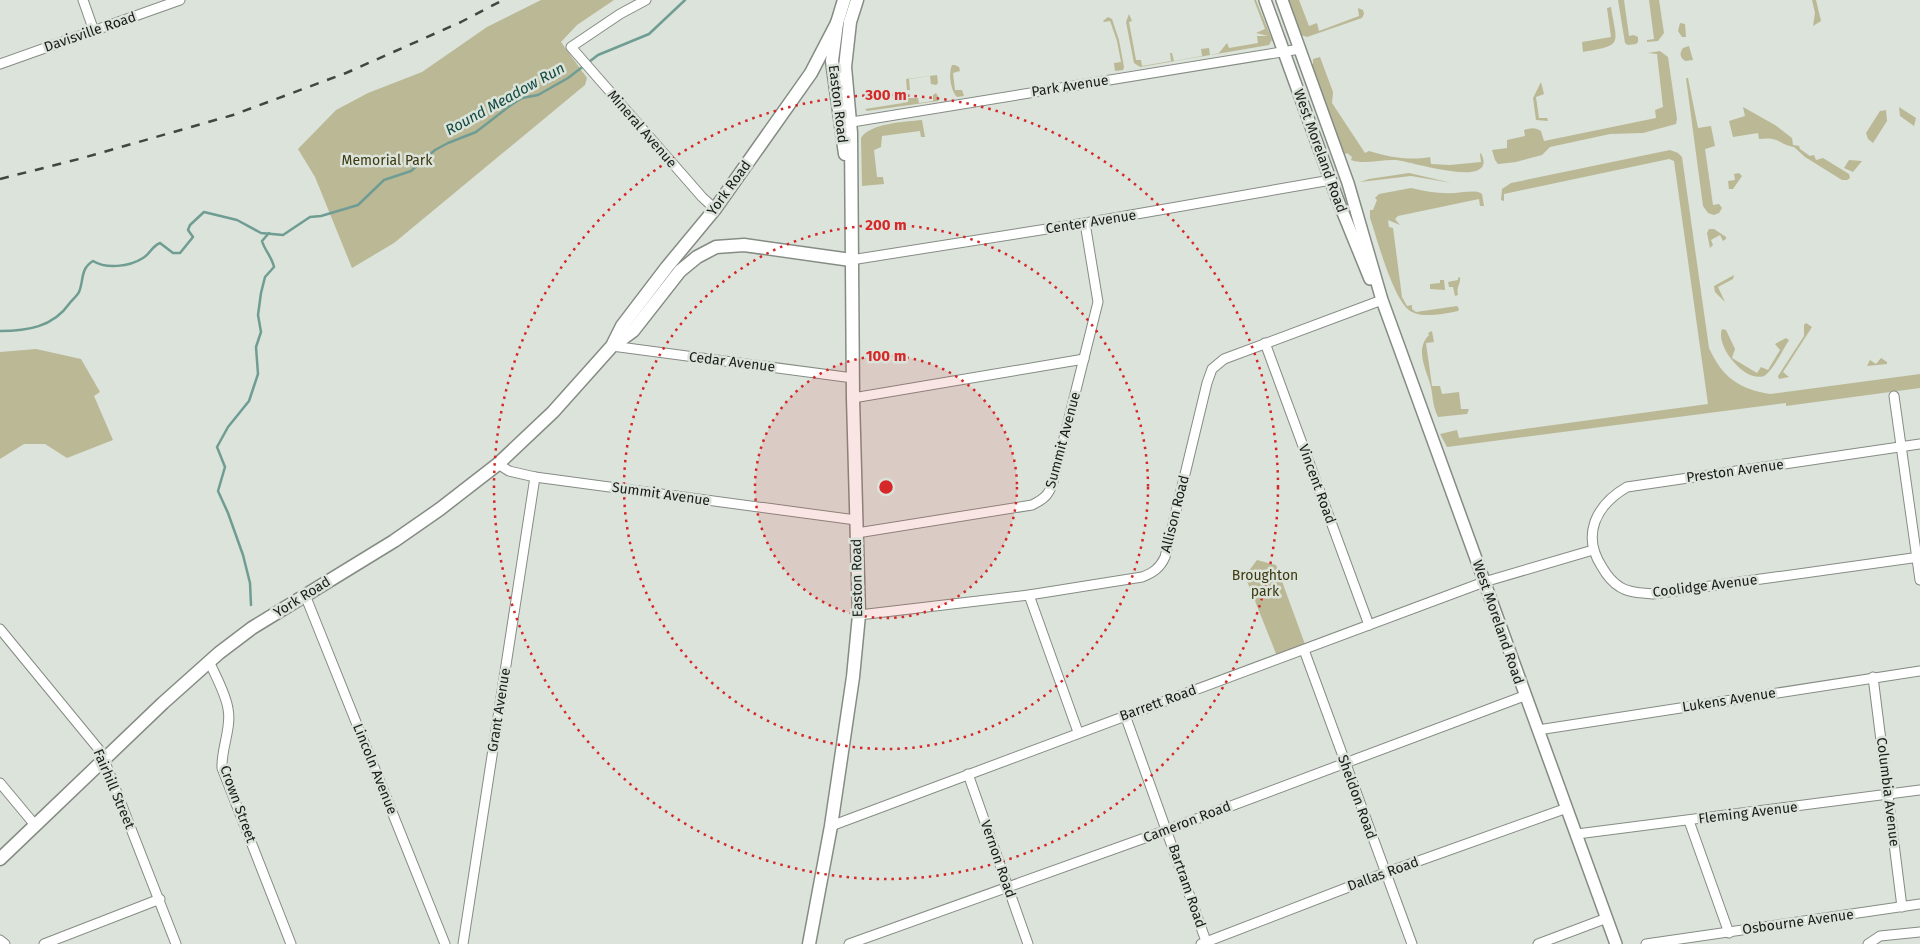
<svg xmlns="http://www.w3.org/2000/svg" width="1920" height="944" viewBox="0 0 1920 944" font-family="'Fira Sans',sans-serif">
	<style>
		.green { fill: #bbb896 }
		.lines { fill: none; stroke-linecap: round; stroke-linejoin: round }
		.stream { stroke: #6f9d93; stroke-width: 2.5 }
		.minor-casing { stroke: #858c84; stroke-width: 11 }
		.major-casing { stroke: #858c84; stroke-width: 14 }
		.highway-casing { stroke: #858c84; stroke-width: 15 }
		.minor { stroke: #fff; stroke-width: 9 }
		.major { stroke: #fff; stroke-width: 11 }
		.highway { stroke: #fff; stroke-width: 12 }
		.rail { stroke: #424641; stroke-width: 2.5; stroke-dasharray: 9 9; stroke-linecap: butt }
		.ring { fill: none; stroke: #d62828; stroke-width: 2.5; stroke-dasharray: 2.5 5 }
		.labels { text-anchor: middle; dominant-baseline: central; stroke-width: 5; stroke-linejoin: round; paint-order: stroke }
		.street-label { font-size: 14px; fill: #191c19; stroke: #dbe3da }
		.park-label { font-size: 14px; fill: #3c380f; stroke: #dbe3da }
		.water-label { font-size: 15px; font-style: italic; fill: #134b42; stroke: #dbe3da }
		.centre { fill: #d62828; stroke: #dbe3da; stroke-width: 2.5 }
		.ring-label { font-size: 15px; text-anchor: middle; font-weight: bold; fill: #d62828; stroke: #dbe3da; stroke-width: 5; stroke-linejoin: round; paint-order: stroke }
	</style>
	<rect width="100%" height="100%" fill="#dbe3da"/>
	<g class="green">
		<polygon points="541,0 614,0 577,25 561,42 587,78 585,85 394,243 352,268 315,177 298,149 336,110 368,93 422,72 487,27"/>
		<polygon points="1254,0 1256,0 1272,40 1269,45 1140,67 1134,63 1126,22 1129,14 1132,21 1129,22 1136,60 1141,60 1142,66 1171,61 1170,53 1172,53 1174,61 1202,56 1201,49 1209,48 1210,55 1219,53 1227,43 1229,48 1258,43 1257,36 1268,36 1256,33 1265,29"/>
		<polygon points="1285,0 1299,0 1309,26 1317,23 1319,31 1359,16 1358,8 1363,10 1364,14 1362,18 1307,37 1298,34"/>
		<polygon points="1618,0 1624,0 1629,36 1634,35 1638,37 1638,42 1636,44 1628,45 1625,43"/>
		<polygon points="1649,0 1659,0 1664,33 1658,41 1647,42 1647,40 1654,39"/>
		<polygon points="1812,0 1816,0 1821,21 1813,26 1815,13"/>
		<path d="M1611 7C1617 45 1624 45 1583 52L1582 42 1611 37 1607 8Z"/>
		<polygon points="1108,17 1112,19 1119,40 1124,67 1123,70 1115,71 1114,63 1121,62 1117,41 1110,21 1104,22 1103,21"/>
		<polygon points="1680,23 1685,24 1686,37 1682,37 1678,31"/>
		<path d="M1689 46 1693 60 1685 61C1680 57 1679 54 1683 48Z"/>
		<path d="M1660 51 1668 57 1677 119 1676 124 1643 133 1610 134 1550 147 1542 155 1516 162 1498 164 1495 160 1492 150 1507 148V140L1525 136 1524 130C1531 128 1535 127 1541 131L1544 141 1656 118 1655 110 1663 107 1657 54 1648 53Z"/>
		<path d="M1320 57 1333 92 1332 103 1365 153 1369 151C1388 157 1410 161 1430 157L1431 164 1450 165 1481 162 1480 154 1481 153C1500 191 1410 161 1396 160 1382 159 1364 165 1351 160L1352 157 1347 153 1344 155 1309 65 1313 64V59Z"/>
		<path d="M952 65H955L959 67 960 71 953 73 955 90H962L964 96 957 97C951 91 948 74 952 65Z"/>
		<polygon points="937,75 938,83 936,85 931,84 930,76 909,79 910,90 907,90 906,79"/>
		<polygon points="1686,78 1688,78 1698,128 1711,126 1715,146 1705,149 1713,205 1719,204 1722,208 1719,213 1714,215 1708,213 1703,206"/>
		<polygon points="1541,82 1544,94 1536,97 1539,118 1547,118 1548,121 1536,120 1533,98"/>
		<polygon points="936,93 939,98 938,101 867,111 865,109 903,103 902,96 907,98 918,98 919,103 933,101 933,95"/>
		<path d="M1743 107 1775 125 1792 138 1793 145 1799 146 1800 149 1810 156 1814 155 1816 160 1823 158 1849 174 1850 178 1847 180H1842L1805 157 1794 147C1779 145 1780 136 1759 139L1758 133 1733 137 1729 121 1745 116Z"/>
		<polygon points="1899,107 1916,118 1914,126 1900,116"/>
		<polygon points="1886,110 1887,121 1873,143 1868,139 1866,133 1880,111"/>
		<path d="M922 120 925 137H921L920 131 882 136 881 147 874 150 877 177H883L884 184 862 186 861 138C870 123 905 122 922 120Z"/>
		<path d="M1670 150 1678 153 1682 157 1709 348C1722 377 1739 389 1770 394L1920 374V388L1786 406V403L1447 447 1440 434 1457 430 1459 438 1708 404 1674 161 1669 159 1504 194V201L1501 200 1502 189 1511 183Z"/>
		<polygon points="1849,160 1862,161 1853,172 1844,168"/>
		<polygon points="1409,173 1452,183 1411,176 1360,182 1369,179"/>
		<polygon points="1739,173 1742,176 1733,189 1729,189 1728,181 1735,180 1734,174"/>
		<path d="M1411 188C1428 192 1445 195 1463 192 1470 192 1477 190 1482 194L1484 206H1480L1479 199 1398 216 1395 219 1400 225 1388 220 1389 227 1393 228 1402 297 1407 306 1412 305V309L1416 312 1457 306 1459 309 1458 311C1444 314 1424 318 1412 312 1394 304 1377 238 1370 218V210H1373L1377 200 1375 198 1379 194Z"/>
		<polygon points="1709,229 1714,229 1726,237 1726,239 1723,241 1720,235 1711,240 1713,245 1710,248 1707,233"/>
		<polygon points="1734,275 1733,279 1718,287 1725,302 1715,292 1714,286"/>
		<path d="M1460 277C1461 284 1456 286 1458 295L1455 296 1453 287H1449L1448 282 1458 280V278Z"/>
		<polygon points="1440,280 1444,280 1445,290 1430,289 1430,284 1440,283"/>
		<polygon points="1806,323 1812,327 1783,372 1789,377 1779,379 1778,376 1804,336 1804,325"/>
		<path d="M1722 329 1726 330 1735 349 1732 358 1757 373 1761 367 1768 370 1780 350 1775 344 1786 338 1789 340C1784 348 1772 372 1764 376 1745 383 1715 346 1722 329Z"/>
		<path d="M1432 331 1434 342 1426 343 1432 386H1440L1442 394 1459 392 1461 409H1469L1467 414 1438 417C1433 407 1433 398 1431 387 1428 375 1421 362 1422 349 1423 343 1425 339 1429 335L1428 333Z"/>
		<polygon points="36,349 81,359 100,392 94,396 113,440 67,458 45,444 24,444 0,459 0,352"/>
		<polygon points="1881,358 1887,362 1887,364 1867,366 1870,360 1876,364"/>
		<polygon points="1257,560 1276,565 1306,647 1277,656 1245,576"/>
	</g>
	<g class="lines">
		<g class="stream">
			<path d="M0 331C27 331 53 327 69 304 72 300 77 296 79 292 84 280 80 269 93 261 106 269 129 267 143 258 150 254 152 246 160 243L173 253H180L193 237 188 230 190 225 204 212 237 220 261 233 283 235 310 217 321 216 358 205 384 180 411 171 435 150 448 143 476 132 511 105 522 98 538 95 568 78 598 55 649 34 685 0"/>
			<path d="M251 605 250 583 243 555 228 513 218 491 225 467 217 447 228 427 249 401 258 374 256 347 261 332 258 315 261 293 265 277 274 267C272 257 265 251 262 241L269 233"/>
		</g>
		<defs>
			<g id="minor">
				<polyline points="83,0 94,31"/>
				<polyline points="646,0 620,14 571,47 702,197 715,209"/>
				<polyline points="0,64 180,0"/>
				<polyline points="846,123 1300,49"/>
				<polyline points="851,260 1085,223 1331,180"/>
				<polyline points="1265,343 1369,625"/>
				<polyline points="612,346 853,378"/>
				<polyline points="1894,396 1920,580"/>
				<polyline points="853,398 1084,359"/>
				<path d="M1920 444 1627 487C1596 505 1581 535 1602 567 1606 574 1612 582 1620 587 1629 593 1642 593 1653 594L1920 557"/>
				<polyline points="498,464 509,471 535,477 856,520"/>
				<path d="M857 533 1032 505C1044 499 1049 495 1053 482L1098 302 1085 223"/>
				<polyline points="305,595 445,944"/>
				<polyline points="1029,595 1078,732"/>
				<path d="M859 615 1029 595 1142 577C1153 573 1160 568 1165 557L1207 383 1212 369 1224 359 1382 300"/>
				<polyline points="0,629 101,752 176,944"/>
				<polyline points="1304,650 1412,944"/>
				<path d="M209 661C215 675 226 694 228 709 232 727 221 749 222 768L291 944"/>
				<polyline points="1873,677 1902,907"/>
				<polyline points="1125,715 1207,944"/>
				<polyline points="1538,730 1920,671"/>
				<polyline points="968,774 1028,944"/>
				<polyline points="0,783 35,825"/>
				<polyline points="1689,821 1729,933"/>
				<polyline points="831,826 1484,582 1593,550"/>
				<polyline points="1577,834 1920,790"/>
				<polyline points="0,940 5,944"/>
				<polyline points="44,944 160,899"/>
				<polyline points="463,944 535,477"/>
				<polyline points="849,944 1167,830 1524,696"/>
				<polyline points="1201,944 1385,873 1567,808"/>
				<polyline points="1538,944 1607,918"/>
				<polyline points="1646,944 1920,904"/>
				<polyline points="1868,944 1880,936 1920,932"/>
			</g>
			<g id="major">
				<polyline points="1265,0 1337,198 1370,279"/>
				<polyline points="1282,0 1348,183 1382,300 1616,944"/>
			</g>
			<g id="highway">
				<polyline points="844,0 837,23 832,61 845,154"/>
				<polyline points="614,345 633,331 680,271 697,257 716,247 744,245 851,260"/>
				<polyline points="0,859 163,703 219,653 252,628 394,541 440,509 498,464 553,412 612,346 622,326 667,267 715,209 811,73 837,23"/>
				<polyline points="809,944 831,826 853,677 859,615 853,398 851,133 845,67 850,22 857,0"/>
			</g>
		</defs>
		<use href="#minor" class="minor-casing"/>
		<use href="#major" class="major-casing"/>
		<use href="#highway" class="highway-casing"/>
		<use href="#minor" class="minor"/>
		<use href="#major" class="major"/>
		<use href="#highway" class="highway"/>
		<polyline class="rail" points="0,179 79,159 233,115 346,73 461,22 503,0"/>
	</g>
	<circle cx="886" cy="487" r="131" fill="#d62828" fill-opacity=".12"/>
	<g class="ring">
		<circle cx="886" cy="487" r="131"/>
		<circle cx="886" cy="487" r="262"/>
		<circle cx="886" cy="487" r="392"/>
	</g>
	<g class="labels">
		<g class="street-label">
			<text transform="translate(90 32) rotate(-19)">Davisville Road</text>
			<text transform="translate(1070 86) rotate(-9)">Park Avenue</text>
			<text transform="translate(838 104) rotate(83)">Easton Road</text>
			<text transform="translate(642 129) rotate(49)">Mineral Avenue</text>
			<text transform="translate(1320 151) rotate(70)">West Moreland Road</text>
			<text transform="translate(729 188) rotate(-54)">York Road</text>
			<text transform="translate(1091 222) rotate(-9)">Center Avenue</text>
			<text transform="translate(732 362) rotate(7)">Cedar Avenue</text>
			<text transform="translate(1063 440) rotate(-75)">Summit Avenue</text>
			<text transform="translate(1735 471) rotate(-8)">Preston Avenue</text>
			<text transform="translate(1317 484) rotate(70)">Vincent Road</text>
			<text transform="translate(661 494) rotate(8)">Summit Avenue</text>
			<text transform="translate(1175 514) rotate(-76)">Allison Road</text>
			<text transform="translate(857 578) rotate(-91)">Easton Road</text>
			<text transform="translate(1705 586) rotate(-7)">Coolidge Avenue</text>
			<text transform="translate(302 597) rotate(-32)">York Road</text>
			<text transform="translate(1498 622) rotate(71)">West Moreland Road</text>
			<text transform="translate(1729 700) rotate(-9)">Lukens Avenue</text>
			<text transform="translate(1158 703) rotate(-20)">Barrett Road</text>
			<text transform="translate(499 710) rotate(-81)">Grant Avenue</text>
			<text transform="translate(375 769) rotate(68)">Lincoln Avenue</text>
			<text transform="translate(114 789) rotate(67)">Fairhill Street</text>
			<text transform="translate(1888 792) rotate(83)">Columbia Avenue</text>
			<text transform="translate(1357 797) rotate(70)">Sheldon Road</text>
			<text transform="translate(238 804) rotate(70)">Crown Street</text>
			<text transform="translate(1748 813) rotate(-7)">Fleming Avenue</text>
			<text transform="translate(1187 822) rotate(-21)">Cameron Road</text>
			<text transform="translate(998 859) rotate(71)">Vernon Road</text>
			<text transform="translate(1383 874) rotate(-20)">Dallas Road</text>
			<text transform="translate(1187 886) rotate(71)">Bartram Road</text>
			<text transform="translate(1798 922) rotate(-8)">Osbourne Avenue</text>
		</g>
		<g class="park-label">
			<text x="387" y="160">Memorial Park</text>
			<text x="1265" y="575">Broughton<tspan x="1265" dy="16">park</tspan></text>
		</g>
		<g class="water-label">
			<text transform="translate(505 99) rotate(-29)">Round Meadow Run</text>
		</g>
	</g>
	<circle cx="886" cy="487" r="8" class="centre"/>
	<g class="ring-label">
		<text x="886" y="100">300 m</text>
		<text x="886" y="230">200 m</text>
		<text x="886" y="361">100 m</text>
	</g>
</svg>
